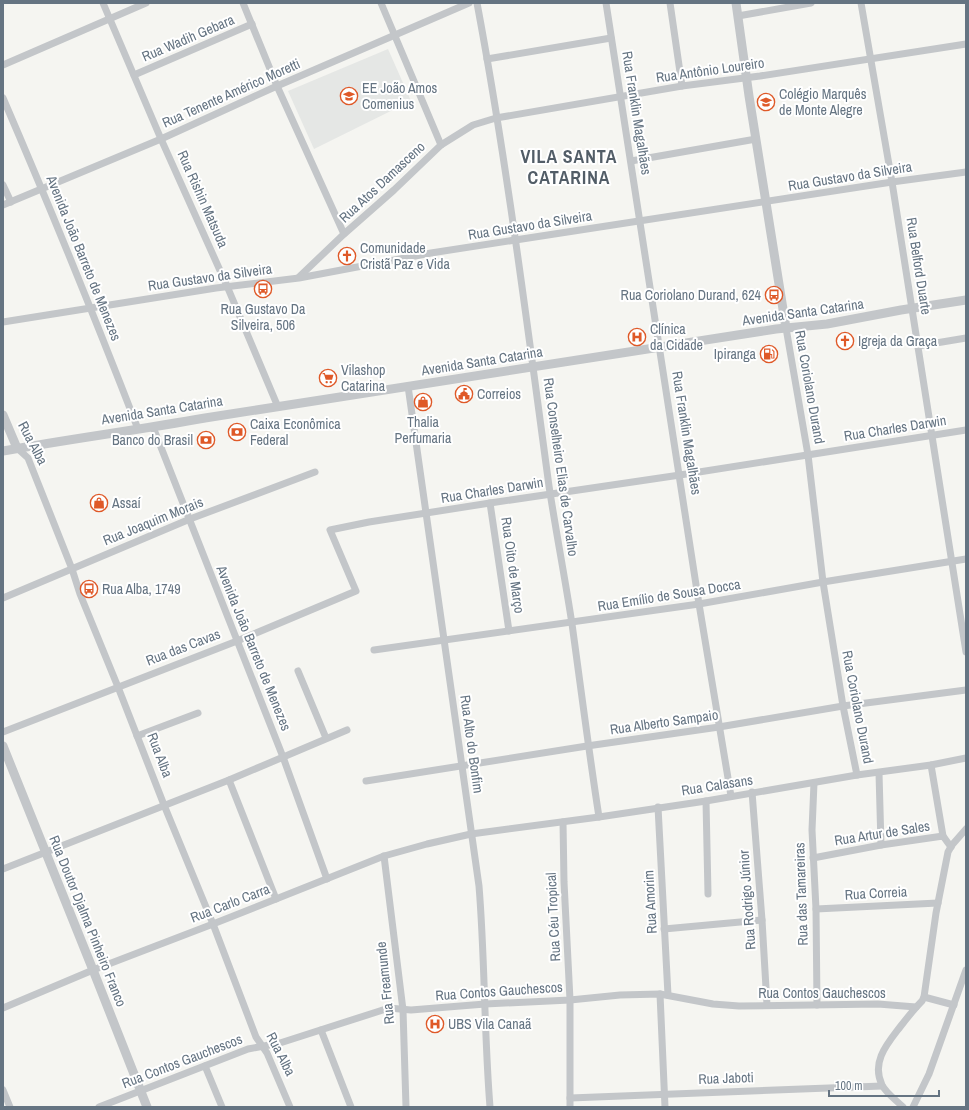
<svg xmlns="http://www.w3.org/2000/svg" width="969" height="1110" viewBox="0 0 969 1110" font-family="'Archivo Narrow',sans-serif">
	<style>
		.built { fill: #e5e7e5 }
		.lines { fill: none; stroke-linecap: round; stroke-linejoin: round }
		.minor { stroke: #c3c6c9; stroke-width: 7 }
		.tertiary { stroke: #c3c6c9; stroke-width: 9 }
		.labels { text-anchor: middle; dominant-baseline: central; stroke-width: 4; stroke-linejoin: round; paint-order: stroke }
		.street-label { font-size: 14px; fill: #657482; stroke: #fff }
		.poi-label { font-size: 14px; fill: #657482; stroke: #fff; text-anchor: start }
		.district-label { font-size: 18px; font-weight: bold; letter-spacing: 1px; fill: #525d67; stroke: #fff }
	</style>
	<rect width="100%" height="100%" fill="#f5f5f1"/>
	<polygon class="built" points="388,49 411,101 314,149 288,91"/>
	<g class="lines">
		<g class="minor">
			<polyline points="103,3 161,139 227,286 278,407"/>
			<polyline points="243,3 277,86 344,234"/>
			<polyline points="381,3 441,145"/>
			<path d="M477 3C507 163 527 324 549 486 556 532 565 578 572 624 581 689 589 753 599 817"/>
			<polyline points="606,3 699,604 731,796"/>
			<polyline points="670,3 682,86"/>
			<polyline points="861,3 892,182 966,652"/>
			<polyline points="738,16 811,3"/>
			<polyline points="487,59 611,38"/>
			<polyline points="3,65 146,3"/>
			<polyline points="134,75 252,24"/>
			<path d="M3 98C50 207 95 318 138 429"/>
			<polyline points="631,161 756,139"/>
			<polyline points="3,185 11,202"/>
			<polyline points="3,205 161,139 277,86 469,3"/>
			<polyline points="299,277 344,234 394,190 441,145 473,125 496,118 682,86 760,76 966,44"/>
			<polyline points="3,322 216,288 299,278 431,253 892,182 966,172"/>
			<polyline points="786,328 808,455 823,582 843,706 857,775"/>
			<polyline points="918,346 966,338"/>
			<path d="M408 386 479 886C485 959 484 1033 490 1107"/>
			<polyline points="153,427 283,757 327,879"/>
			<polyline points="17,448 28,458 72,569 80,594 118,687 164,805 213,924 256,1037 267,1053 290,1107"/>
			<polyline points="490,503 509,631"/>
			<polyline points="3,598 190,519 315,472"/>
			<polyline points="374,650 699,604 823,582 966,559"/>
			<polyline points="298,671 326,738"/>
			<polyline points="3,732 237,641 356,591 330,530 369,522 490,503 680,475 966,430"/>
			<polyline points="137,736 198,713"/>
			<polyline points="931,765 943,836"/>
			<polyline points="879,773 881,845"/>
			<polyline points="229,780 276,899"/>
			<polyline points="366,781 587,746 719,727 843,706 966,690"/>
			<polyline points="814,783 812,830 816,909 817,1005"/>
			<polyline points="752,792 762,920 767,1005"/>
			<polyline points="706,801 708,894"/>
			<polyline points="658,807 668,995"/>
			<polyline points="563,822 564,882 570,1000 570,1107"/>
			<polyline points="384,856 403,1010 406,1107"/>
			<polyline points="813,858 881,845 943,836 951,847"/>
			<polyline points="3,869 229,780 347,730"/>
			<polyline points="816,909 938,903"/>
			<polyline points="664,929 762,920"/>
			<polyline points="660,994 665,1107"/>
			<polyline points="924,997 954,1005"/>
			<polyline points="3,1008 93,970 213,924 384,856 427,844 471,834 599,817 706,801 857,775 931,765 966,758"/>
			<polyline points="321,1030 351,1107"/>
			<polyline points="205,1066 222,1107"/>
			<polyline points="3,1090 10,1107"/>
			<polyline points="570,1098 882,1086"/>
			<polyline points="99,1107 248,1049 280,1043 389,1008 411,1010 485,1004 570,1000 620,995 660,994 713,1004 739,1006 878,1004 916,1007"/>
			<path d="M903 1107C896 1100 886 1093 882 1085 871 1062 887 1044 900 1027 907 1018 914 1009 922 1001L924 997 936 913 948 852 952 845 966 829"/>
			<polyline points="913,1107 929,1074 966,970"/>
		</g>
		<g class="tertiary">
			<polyline points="736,3 749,96 786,328"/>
			<polyline points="3,415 17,448"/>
			<path d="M3 451C70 439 138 430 205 418L776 329 827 324 901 310 966 300"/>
			<polyline points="3,746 93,970 147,1107"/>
		</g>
	</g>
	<defs>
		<symbol id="school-ring" viewBox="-11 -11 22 22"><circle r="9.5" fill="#fff" stroke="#df5928" stroke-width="1.5"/><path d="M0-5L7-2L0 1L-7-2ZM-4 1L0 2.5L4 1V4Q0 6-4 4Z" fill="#df5928"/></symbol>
		<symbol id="church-ring" viewBox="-11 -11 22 22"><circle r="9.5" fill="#fff" stroke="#df5928" stroke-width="1.5"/><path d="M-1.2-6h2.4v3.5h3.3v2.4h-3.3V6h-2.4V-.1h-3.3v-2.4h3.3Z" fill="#df5928"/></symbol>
		<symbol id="bus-ring" viewBox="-11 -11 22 22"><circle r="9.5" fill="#fff" stroke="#df5928" stroke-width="1.5"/><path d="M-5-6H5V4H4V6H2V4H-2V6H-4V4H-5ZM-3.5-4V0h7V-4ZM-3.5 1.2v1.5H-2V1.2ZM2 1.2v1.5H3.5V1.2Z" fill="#df5928"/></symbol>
		<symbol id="hospital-ring" viewBox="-11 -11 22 22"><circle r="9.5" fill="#fff" stroke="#df5928" stroke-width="1.5"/><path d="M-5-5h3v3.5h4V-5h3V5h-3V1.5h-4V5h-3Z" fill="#df5928"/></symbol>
		<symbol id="fuel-ring" viewBox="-11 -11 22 22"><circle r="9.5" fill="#fff" stroke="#df5928" stroke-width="1.5"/><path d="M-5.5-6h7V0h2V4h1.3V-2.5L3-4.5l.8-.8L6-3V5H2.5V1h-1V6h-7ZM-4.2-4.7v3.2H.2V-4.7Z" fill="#df5928"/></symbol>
		<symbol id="supermarket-ring" viewBox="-11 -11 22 22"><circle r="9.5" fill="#fff" stroke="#df5928" stroke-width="1.5"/><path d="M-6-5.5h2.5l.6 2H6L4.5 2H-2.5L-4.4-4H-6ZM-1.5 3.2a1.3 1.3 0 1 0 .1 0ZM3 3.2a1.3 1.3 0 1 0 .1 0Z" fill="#df5928"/></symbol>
		<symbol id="civic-ring" viewBox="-11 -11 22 22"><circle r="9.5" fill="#fff" stroke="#df5928" stroke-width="1.5"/><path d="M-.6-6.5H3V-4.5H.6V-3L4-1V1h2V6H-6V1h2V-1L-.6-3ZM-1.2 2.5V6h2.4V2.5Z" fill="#df5928"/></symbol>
		<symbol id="shop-ring" viewBox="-11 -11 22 22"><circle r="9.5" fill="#fff" stroke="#df5928" stroke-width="1.5"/><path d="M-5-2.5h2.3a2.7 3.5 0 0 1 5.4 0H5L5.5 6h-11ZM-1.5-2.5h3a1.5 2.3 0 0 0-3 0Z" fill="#df5928"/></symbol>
		<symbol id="bank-ring" viewBox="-11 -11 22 22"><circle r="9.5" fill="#fff" stroke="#df5928" stroke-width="1.5"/><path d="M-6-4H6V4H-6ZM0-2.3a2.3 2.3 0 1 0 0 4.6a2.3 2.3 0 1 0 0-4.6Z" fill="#df5928"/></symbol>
	</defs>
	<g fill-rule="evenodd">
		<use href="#school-ring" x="339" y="86" width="20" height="20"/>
		<use href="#school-ring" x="756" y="92" width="20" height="20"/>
		<use href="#church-ring" x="337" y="246" width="20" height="20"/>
		<use href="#bus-ring" x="253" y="279" width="20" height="20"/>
		<use href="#bus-ring" x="764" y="285" width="20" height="20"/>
		<use href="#hospital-ring" x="627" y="327" width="20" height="20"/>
		<use href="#church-ring" x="835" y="331" width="20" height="20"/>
		<use href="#fuel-ring" x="759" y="344" width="20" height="20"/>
		<use href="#supermarket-ring" x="318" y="368" width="20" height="20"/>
		<use href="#civic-ring" x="454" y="384" width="20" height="20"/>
		<use href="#shop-ring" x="413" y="392" width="20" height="20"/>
		<use href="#bank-ring" x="227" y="422" width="20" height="20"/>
		<use href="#bank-ring" x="196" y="430" width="20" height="20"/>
		<use href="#shop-ring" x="89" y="493" width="20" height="20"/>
		<use href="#bus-ring" x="79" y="579" width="20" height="20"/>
		<use href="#hospital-ring" x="425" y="1014" width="20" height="20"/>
	</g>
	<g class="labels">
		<g class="street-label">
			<text transform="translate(188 38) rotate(-23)">Rua Wadih Gebara</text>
			<text transform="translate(710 70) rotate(-8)">Rua Antônio Loureiro</text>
			<text transform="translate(231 93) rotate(-24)">Rua Tenente Américo Moretti</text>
			<text transform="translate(637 113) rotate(81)">Rua Franklin Magalhães</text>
			<text transform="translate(850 176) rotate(-9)">Rua Gustavo da Silveira</text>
			<text transform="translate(382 182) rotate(-43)">Rua Atos Damasceno</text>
			<text transform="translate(203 199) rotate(66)">Rua Rishin Matsuda</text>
			<text transform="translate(530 225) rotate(-9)">Rua Gustavo da Silveira</text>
			<text transform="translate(84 258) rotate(68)">Avenida João Barreto de Menezes</text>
			<text transform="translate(919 266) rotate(81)">Rua Belford Duarte</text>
			<text transform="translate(210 277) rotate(-8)">Rua Gustavo da Silveira</text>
			<text transform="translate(803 312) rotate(-8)">Avenida Santa Catarina</text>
			<text transform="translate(482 361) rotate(-9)">Avenida Santa Catarina</text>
			<text transform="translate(810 387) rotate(80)">Rua Coriolano Durand</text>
			<text transform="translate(162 410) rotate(-9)">Avenida Santa Catarina</text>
			<text transform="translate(895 428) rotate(-9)">Rua Charles Darwin</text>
			<text transform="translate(687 433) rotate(81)">Rua Franklin Magalhães</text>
			<text transform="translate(33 443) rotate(62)">Rua Alba</text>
			<text transform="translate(561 467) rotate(82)">Rua Conselheiro Elias de Carvalho</text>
			<text transform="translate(492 490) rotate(-9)">Rua Charles Darwin</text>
			<text transform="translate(153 521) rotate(-22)">Rua Joaquim Morais</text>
			<text transform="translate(513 565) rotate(82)">Rua Oito de Março</text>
			<text transform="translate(669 595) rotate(-9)">Rua Emílio de Sousa Docca</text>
			<text transform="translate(183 647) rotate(-21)">Rua das Cavas</text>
			<text transform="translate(254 648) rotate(68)">Avenida João Barreto de Menezes</text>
			<text transform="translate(858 707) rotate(79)">Rua Coriolano Durand</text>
			<text transform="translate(664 722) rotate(-8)">Rua Alberto Sampaio</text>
			<text transform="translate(472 744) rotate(82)">Rua Alto do Bonfim</text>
			<text transform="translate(160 755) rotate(69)">Rua Alba</text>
			<text transform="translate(717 785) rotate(-9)">Rua Calasans</text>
			<text transform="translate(882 833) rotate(-9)">Rua Artur de Sales</text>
			<text transform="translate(876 893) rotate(-3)">Rua Correia</text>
			<text transform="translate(801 894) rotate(-92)">Rua das Tamareiras</text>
			<text transform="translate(747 900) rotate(-94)">Rua Rodrigo Júnior</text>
			<text transform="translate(650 902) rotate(-93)">Rua Amorim</text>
			<text transform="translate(230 903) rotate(-21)">Rua Carlo Carra</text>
			<text transform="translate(553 917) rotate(-93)">Rua Céu Tropical</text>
			<text transform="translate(88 921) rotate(68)">Rua Doutor Djalma Pinheiro Franco</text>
			<text transform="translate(385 983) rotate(-96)">Rua Freamunde</text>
			<text transform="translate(499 991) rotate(-4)">Rua Contos Gauchescos</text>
			<text x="822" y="993">Rua Contos Gauchescos</text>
			<text transform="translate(281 1054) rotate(63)">Rua Alba</text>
			<text transform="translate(182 1061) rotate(-21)">Rua Contos Gauchescos</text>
			<text transform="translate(726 1078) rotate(-2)">Rua Jaboti</text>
		</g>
		<g class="poi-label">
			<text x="362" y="88">EE João Amos<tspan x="362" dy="16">Comenius</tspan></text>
			<text x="779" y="94">Colégio Marquês<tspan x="779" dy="16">de Monte Alegre</tspan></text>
			<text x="360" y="248">Comunidade<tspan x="360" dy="16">Cristã Paz e Vida</tspan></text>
			<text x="761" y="295" text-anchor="end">Rua Coriolano Durand, 624</text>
			<text x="263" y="309" text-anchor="middle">Rua Gustavo Da<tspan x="263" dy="16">Silveira, 506</tspan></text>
			<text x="650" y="329">Clínica<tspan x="650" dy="16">da Cidade</tspan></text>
			<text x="858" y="341">Igreja da Graça</text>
			<text x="756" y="354" text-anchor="end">Ipiranga</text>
			<text x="341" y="370">Vilashop<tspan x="341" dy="16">Catarina</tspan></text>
			<text x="477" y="394">Correios</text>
			<text x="423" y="422" text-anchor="middle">Thalia<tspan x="423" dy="16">Perfumaria</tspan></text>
			<text x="250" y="424">Caixa Econômica<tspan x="250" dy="16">Federal</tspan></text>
			<text x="193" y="440" text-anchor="end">Banco do Brasil</text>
			<text x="112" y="503">Assaí</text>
			<text x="102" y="589">Rua Alba, 1749</text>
			<text x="448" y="1024">UBS Vila Canaã</text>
		</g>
		<g class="district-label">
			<text x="569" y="156">VILA SANTA<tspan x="569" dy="21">CATARINA</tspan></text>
		</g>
	</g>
	<rect width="969" height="1110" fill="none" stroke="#657482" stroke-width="8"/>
	<path d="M829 1090v6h110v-6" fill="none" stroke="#657482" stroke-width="2"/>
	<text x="835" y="1090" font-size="12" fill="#657482" stroke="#ffffff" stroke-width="3" paint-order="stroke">100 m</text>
</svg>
